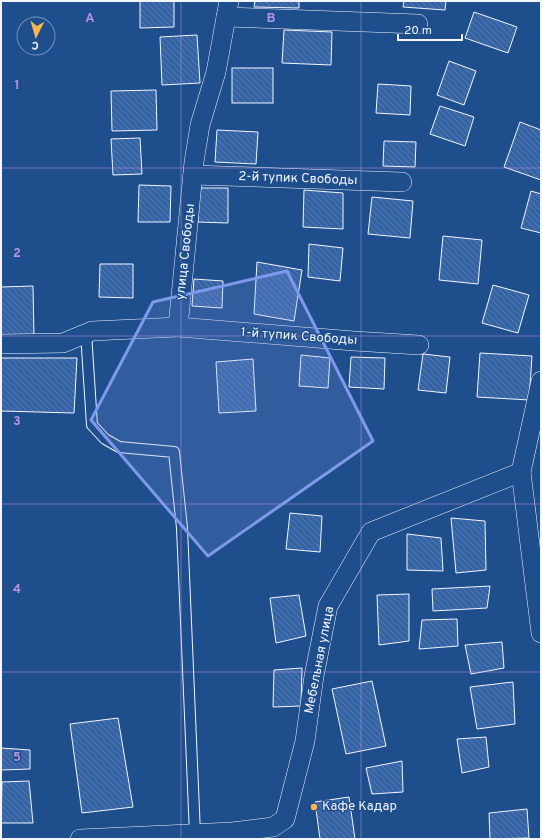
<svg xmlns="http://www.w3.org/2000/svg" width="542" height="840" viewBox="0 0 542 840" font-family="Overpass,sans-serif">
	<style>
		.building { fill: url(#building-back-hatch); stroke: #f2f6ff }
		.lines { fill: none; stroke-linecap: round; stroke-linejoin: round }
		.lane-casing { stroke: #f2f6ff; stroke-width: 12 }
		.street-casing { stroke: #f2f6ff; stroke-width: 20 }
		.lane { stroke: #1f4e8c; stroke-width: 10 }
		.street { stroke: #1f4e8c; stroke-width: 19 }
		.marked { fill: #7d9aea; fill-opacity: 0.2; stroke: #7d9aea; stroke-width: 3; stroke-linejoin: round }
		.grid { fill: none; stroke: #b691df; stroke-width: 1; stroke-opacity: 0.55 }
		.poi-dot { fill: #ffb74d; stroke: #1f4e8c; stroke-width: 1.5 }
		.labels { text-anchor: middle; dominant-baseline: central; stroke-width: 3; stroke-linejoin: round; paint-order: stroke }
		.street-label { font-size: 13px; fill: #f2f6ff; stroke: #1f4e8c }
		.poi-label { font-size: 13px; fill: #f2f6ff; stroke: #1f4e8c; text-anchor: start }
		.grid-label { font-size: 13px; text-anchor: middle; font-weight: bold; fill: #b691df; stroke: #1f4e8c; stroke-width: 3; stroke-linejoin: round; paint-order: stroke }
	</style>
	<defs>
		<pattern id="building-back-hatch" width="6" height="6" patternUnits="userSpaceOnUse"><rect width="6" height="6" fill="#3563a3"/><path d="M-1 5l2 2M0 0l6 6M5-1l2 2" fill="none" stroke="#537ab1"/></pattern>
	</defs>
	<rect width="100%" height="100%" fill="#1f4e8c"/>
	<g class="building">
		<polygon points="140,1 174,1 174,27 140,28"/>
		<polygon points="255,1 299,1 299,8 254,7"/>
		<polygon points="404,1 446,1 445,10 403,7"/>
		<polygon points="474,12 517,27 508,53 465,38"/>
		<polygon points="284,30 332,32 331,65 282,63"/>
		<polygon points="197,35 200,83 162,85 160,37"/>
		<polygon points="449,61 476,71 464,105 437,95"/>
		<rect x="232" y="68" width="41" height="35"/>
		<polygon points="378,84 411,86 410,115 376,113"/>
		<polygon points="156,90 157,130 112,131 111,91"/>
		<polygon points="440,106 474,117 465,146 430,134"/>
		<polygon points="520,122 541,130 541,180 504,167"/>
		<polygon points="217,130 258,132 256,164 215,162"/>
		<polygon points="140,138 142,174 113,175 111,139"/>
		<polygon points="384,141 416,142 415,167 383,166"/>
		<polygon points="139,185 171,186 170,222 138,222"/>
		<polygon points="198,188 228,188 228,223 198,222"/>
		<polygon points="304,190 343,193 343,229 303,227"/>
		<polygon points="531,191 541,194 541,233 521,228"/>
		<polygon points="372,197 413,201 410,238 368,234"/>
		<polygon points="443,236 482,240 478,284 439,280"/>
		<polygon points="309,244 343,248 340,281 308,277"/>
		<polygon points="257,262 302,270 294,321 254,314"/>
		<polygon points="100,264 133,264 133,298 99,297"/>
		<polygon points="194,279 223,281 222,308 192,306"/>
		<polygon points="493,285 529,295 518,333 482,323"/>
		<polygon points="33,286 34,336 1,337 1,287"/>
		<polygon points="480,353 532,356 529,400 477,397"/>
		<polygon points="423,354 450,357 446,393 418,390"/>
		<polygon points="301,355 330,358 328,388 299,386"/>
		<polygon points="351,357 385,358 384,389 349,387"/>
		<polygon points="1,358 77,358 74,413 1,411"/>
		<polygon points="253,359 256,411 219,413 216,362"/>
		<polygon points="290,513 322,516 320,552 286,549"/>
		<polygon points="451,518 485,521 486,570 456,573"/>
		<polygon points="407,534 441,538 443,571 407,570"/>
		<polygon points="490,586 487,608 433,611 432,589"/>
		<polygon points="409,594 409,641 379,645 377,595"/>
		<polygon points="299,595 306,636 276,643 270,598"/>
		<polygon points="457,619 458,646 419,649 422,620"/>
		<polygon points="502,642 504,668 471,674 465,645"/>
		<polygon points="302,668 301,706 273,707 274,670"/>
		<polygon points="372,681 386,746 346,754 332,689"/>
		<polygon points="513,682 515,724 477,729 470,687"/>
		<polygon points="118,718 133,807 82,813 70,724"/>
		<polygon points="486,737 489,767 462,773 457,739"/>
		<polygon points="1,748 30,750 30,769 1,770"/>
		<polygon points="402,761 403,792 372,794 366,768"/>
		<polygon points="29,781 33,823 1,823 2,782"/>
		<polygon points="349,797 355,839 320,839 315,802"/>
		<polygon points="527,809 529,838 490,839 489,813"/>
	</g>
	<g class="lines">
		<defs>
			<polyline id="lane" points="86,333 92,425 105,439 119,447 174,452 182,528 195,834"/>
			<g id="street">
				<polyline points="226,17 418,24"/>
				<polyline points="193,175 402,182"/>
				<polyline points="178,327 354,341 419,345"/>
				<polyline points="1,344 63,343 92,331 178,327 194,162 200,125 216,72 229,1"/>
				<polyline points="521,472 541,633"/>
				<polyline points="80,839 232,832 273,827 285,819 305,741 314,676 328,606 371,532 521,472 541,381"/>
			</g>
		</defs>
		<use href="#lane" class="lane-casing"/>
		<use href="#street" class="street-casing"/>
		<use href="#lane" class="lane"/>
		<use href="#street" class="street"/>
	</g>
	<path class="marked" d="M287 271 373 441 208 556 91 420 153 302Z"/>
	<path class="grid" d="M181 1V839M361 1V839M1 168H541M1 336H541M1 504H541M1 672H541"/>
	<circle class="poi-dot" cx="314" cy="807" r="4"/>
	<g class="labels">
		<g class="street-label">
			<text transform="translate(298 179) rotate(2)">2-й тупик Свободы</text>
			<text transform="translate(186 252) rotate(-84)">улица Свободы</text>
			<text transform="translate(299 337) rotate(4)">1-й тупик Свободы</text>
			<text transform="translate(320 660) rotate(-79)">Мебельная улица</text>
		</g>
		<g class="poi-label">
			<text x="322" y="807">Кафе Кадар</text>
		</g>
	</g>
	<g class="grid-label">
		<text x="90" y="22">A</text>
		<text x="271" y="22">B</text>
		<text x="17" y="89">1</text>
		<text x="17" y="257">2</text>
		<text x="17" y="425">3</text>
		<text x="17" y="593">4</text>
		<text x="17" y="761">5</text>
	</g>
	<rect width="542" height="840" fill="none" stroke="#f2f6ff" stroke-width="4"/>
	<g transform="translate(36 36) rotate(185)"><circle r="19" fill="#1f4e8c" stroke="#7391ba"/>
	<path d="M0-3L7 15L0 10L-7 15Z" fill="#ffb74d"/>
	<text y="-6" font-size="11" font-weight="bold" text-anchor="middle" fill="#f2f6ff">С</text>
	</g>
	<path d="M398 34v6h64v-6" fill="none" stroke="#f2f6ff" stroke-width="2"/>
	<text x="404" y="34" font-size="12" fill="#f2f6ff" stroke="#1f4e8c" stroke-width="3" paint-order="stroke">20 m</text>
</svg>
